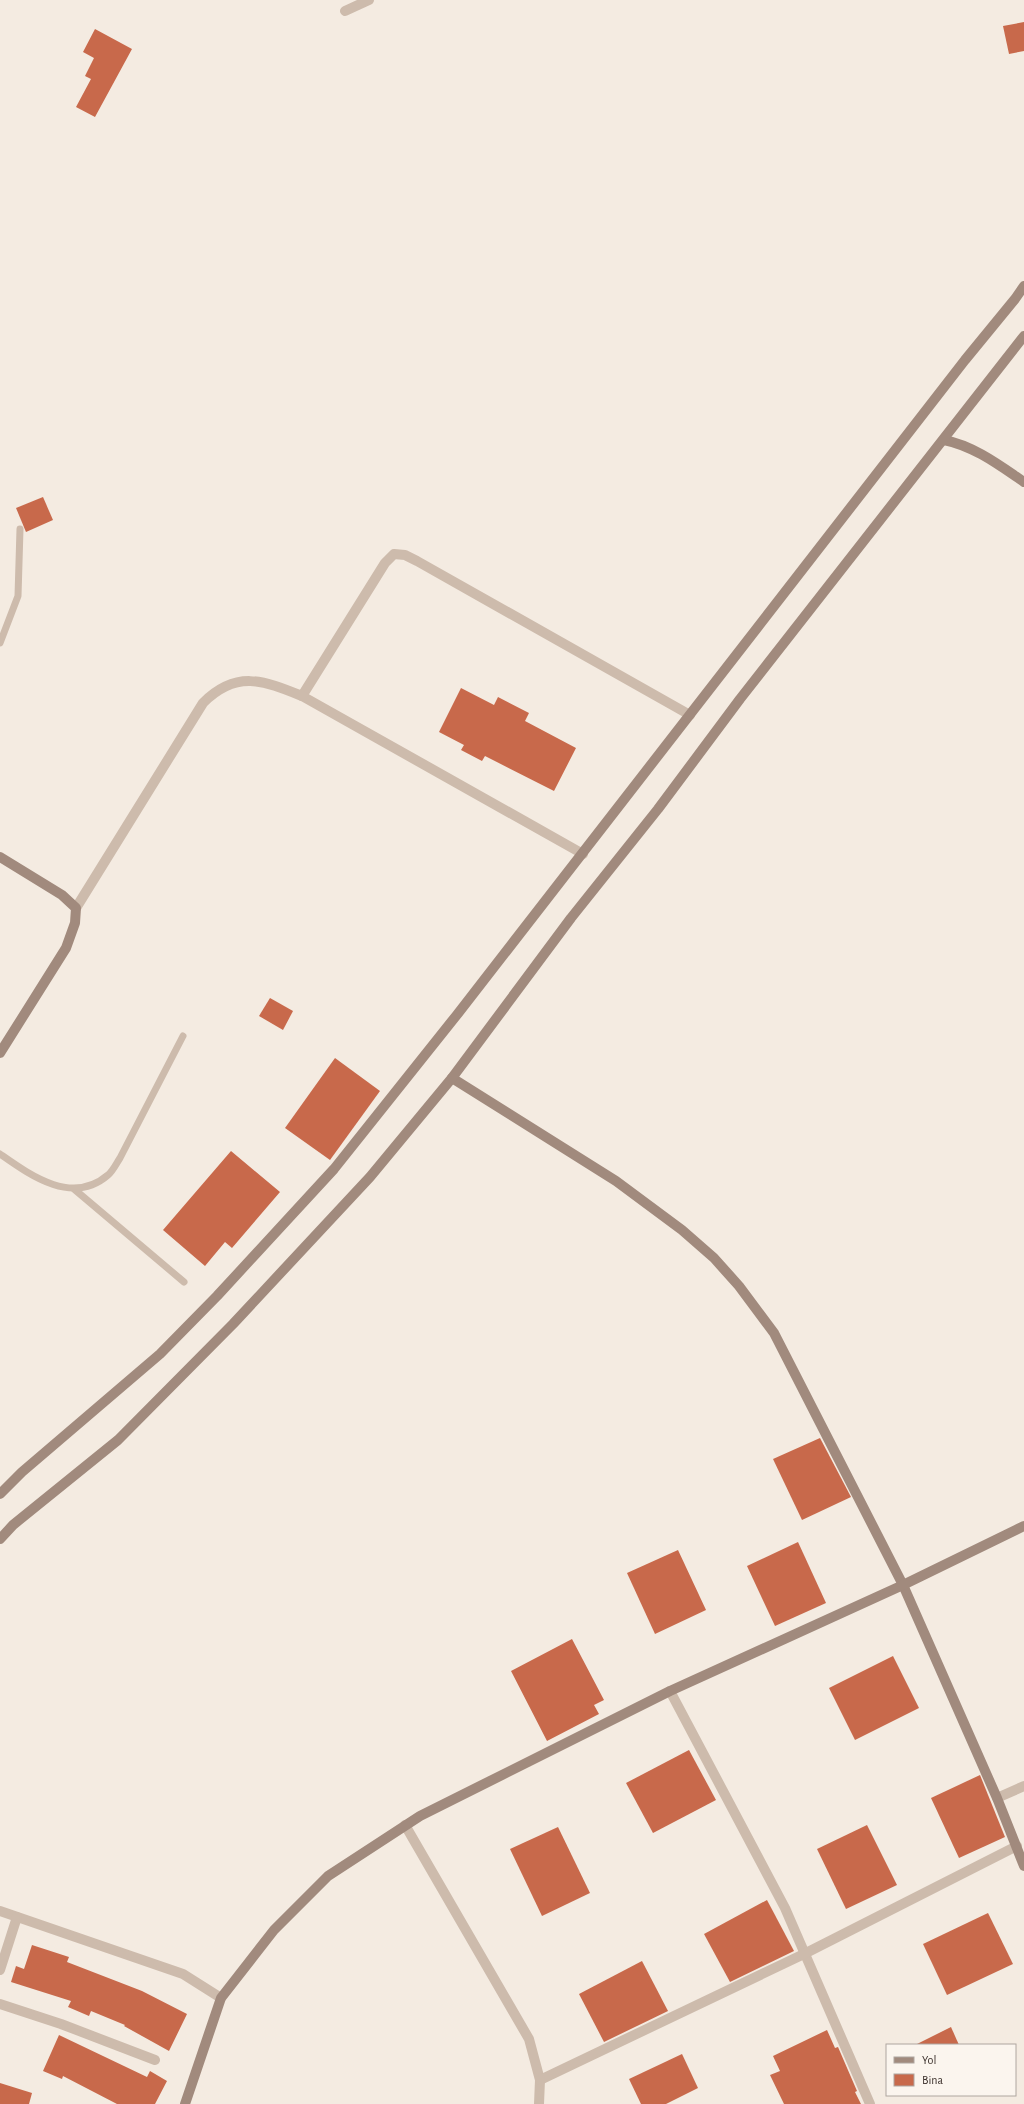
<svg xmlns="http://www.w3.org/2000/svg" width="1024" height="2104" viewBox="0 0 1024 2104" font-family="'Alegreya Sans',sans-serif">
	<style>
		.building { fill: #c8694b }
		.lines { fill: none; stroke-linecap: round; stroke-linejoin: round }
		.lane { stroke: #cdbbac; stroke-width: 7 }
		.street { stroke: #cdbbac; stroke-width: 10 }
		.secondary { stroke: #a18a7d; stroke-width: 10 }
	</style>
	<rect width="100%" height="100%" fill="#f4ebe1"/>
	<g class="building">
		<polygon points="1024,22 1024,51 1009,54 1003,26"/>
		<polygon points="95,29 132,49 95,117 76,107 91,79 85,76 94,58 83,52"/>
		<polygon points="43,497 53,520 26,532 16,508"/>
		<polygon points="461,688 494,705 498,697 529,713 525,721 576,748 554,791 485,756 482,761 461,750 464,745 439,732"/>
		<polygon points="270,998 293,1011 283,1030 259,1016"/>
		<polygon points="335,1058 380,1091 330,1160 285,1128"/>
		<polygon points="231,1151 280,1192 232,1248 225,1242 205,1266 163,1230"/>
		<polygon points="820,1438 851,1497 802,1520 773,1459"/>
		<polygon points="798,1542 826,1603 775,1626 747,1566"/>
		<polygon points="678,1550 706,1610 655,1634 627,1573"/>
		<polygon points="572,1639 604,1700 594,1705 599,1714 547,1741 511,1671"/>
		<polygon points="893,1656 919,1708 855,1740 829,1688"/>
		<polygon points="689,1750 716,1800 653,1833 626,1783"/>
		<polygon points="980,1775 1005,1837 959,1858 931,1798"/>
		<polygon points="867,1825 897,1885 846,1909 817,1849"/>
		<polygon points="558,1827 590,1893 542,1916 510,1849"/>
		<polygon points="767,1900 794,1951 730,1982 704,1934"/>
		<polygon points="988,1913 1013,1964 947,1995 923,1944"/>
		<polygon points="32,1945 69,1957 67,1962 142,1991 187,2014 169,2051 124,2026 125,2025 91,2011 89,2016 68,2007 71,2001 11,1982 16,1966 24,1969"/>
		<polygon points="642,1961 668,2011 604,2042 579,1994"/>
		<polygon points="951,2027 959,2045 915,2045"/>
		<polygon points="827,2030 835,2048 838,2047 857,2091 855,2092 861,2104 784,2104 770,2075 780,2071 773,2056"/>
		<polygon points="59,2035 147,2077 150,2071 167,2081 155,2104 117,2104 63,2076 62,2079 43,2071"/>
		<polygon points="682,2054 698,2088 666,2104 641,2104 629,2079"/>
		<polygon points="0,2083 32,2093 29,2104 0,2104"/>
	</g>
	<g class="lines">
		<g class="lane">
			<polyline points="0,643 18,596 20,529"/>
			<path d="M0 1154C30 1175 72 1206 108 1175 113 1171 116 1164 120 1158L183 1036"/>
			<polyline points="74,1189 184,1282"/>
		</g>
		<g class="street">
			<polyline points="345,11 369,0"/>
			<polyline points="302,696 385,563 394,554 405,555 417,561 690,715"/>
			<path d="M76 908 203 703C236 670 263 680 302 696L583 854"/>
			<polyline points="670,1691 785,1908 870,2104"/>
			<polyline points="997,1798 1024,1786"/>
			<polyline points="405,1825 529,2039 540,2080 539,2104"/>
			<polyline points="0,1911 183,1974 221,1998"/>
			<polyline points="0,1970 17,1917"/>
			<polyline points="0,2004 61,2024 155,2060"/>
			<polyline points="540,2080 804,1954 1017,1846"/>
		</g>
		<g class="secondary">
			<path d="M944 440C974 446 999 465 1024 482"/>
			<polyline points="0,857 62,895 76,908 75,923 66,948 0,1053"/>
			<polyline points="452,1078 616,1181 682,1230 714,1258 739,1286 774,1333 903,1585 997,1798 1024,1866"/>
			<polyline points="0,1494 22,1472 160,1354 217,1296 334,1169 456,1016 965,360 1015,299 1024,286"/>
			<polyline points="0,1539 13,1525 118,1440 233,1324 370,1177 452,1078 571,918 658,809 740,699 1024,336"/>
			<polyline points="185,2104 221,1998 274,1930 328,1876 420,1816 670,1691 903,1585 1024,1526"/>
		</g>
	</g>
	<rect x="886" y="2044" width="130" height="52" fill="#fbf5ee" stroke="#aea6a0"/>
	<rect x="894" y="2057" width="20" height="6" fill="#a18a7d" stroke="#aea6a0"/>
	<text x="922" y="2064" font-size="12" fill="#3b302b">Yol</text>
	<rect x="894" y="2074" width="20" height="12" fill="#c8694b" stroke="#aea6a0"/>
	<text x="922" y="2084" font-size="12" fill="#3b302b">Bina</text>
</svg>
